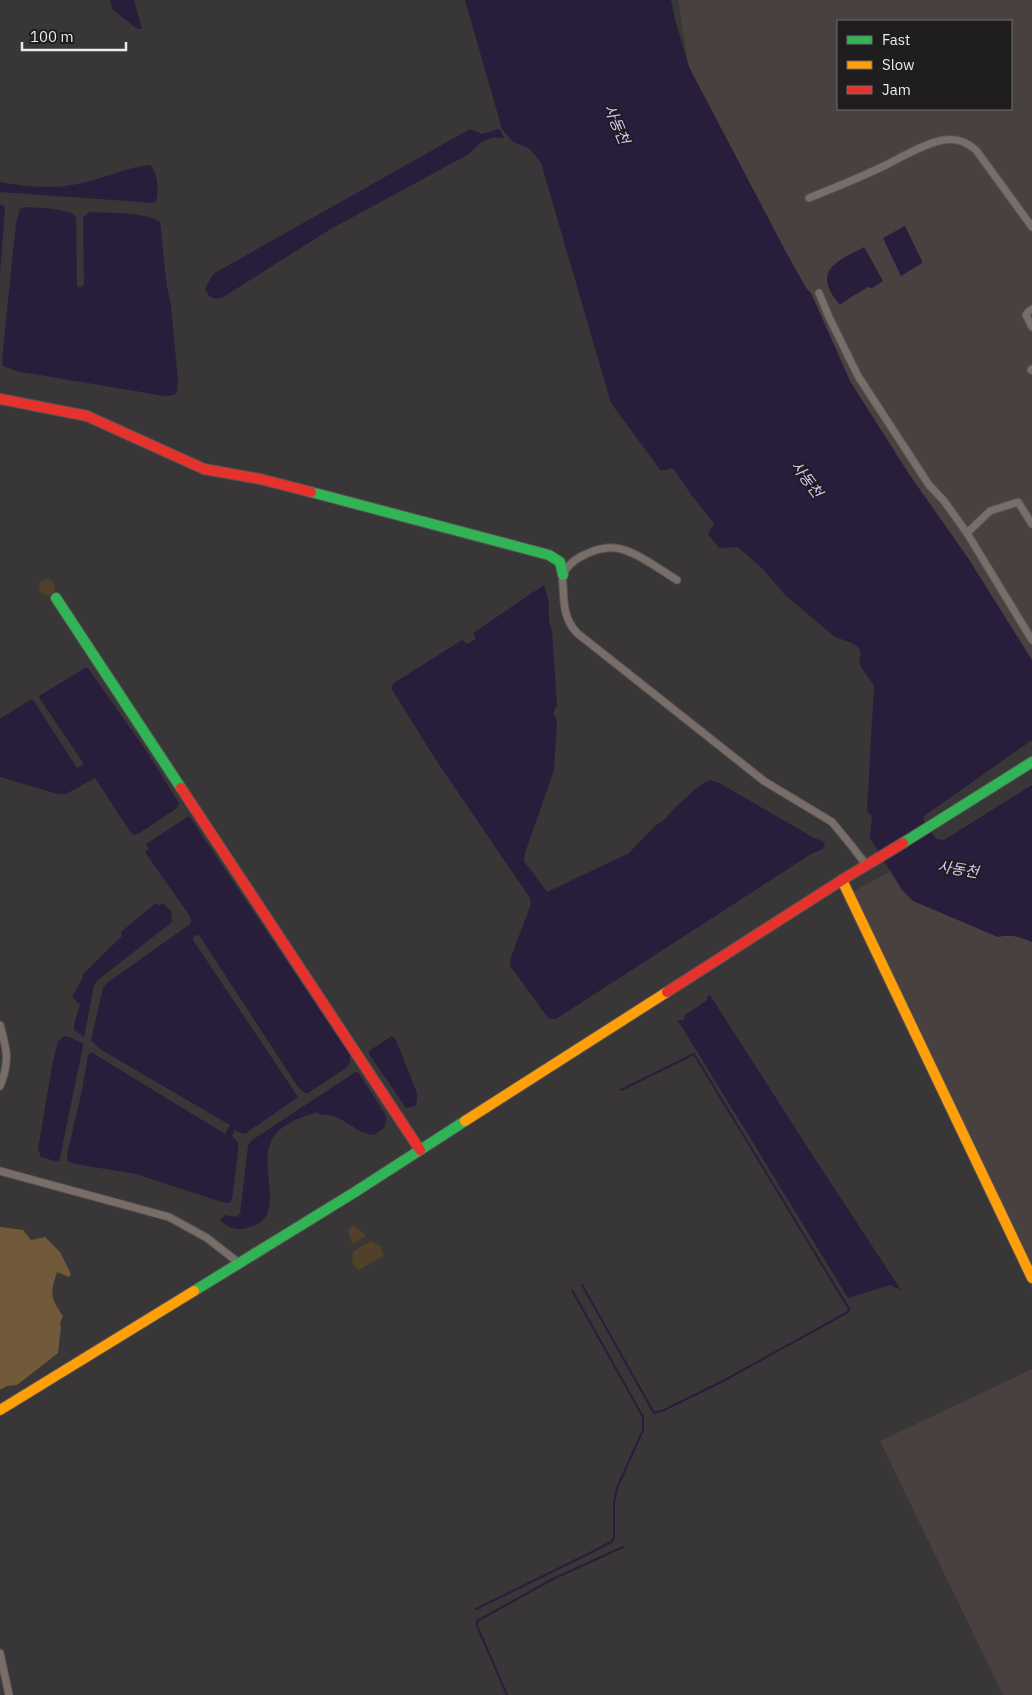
<svg xmlns="http://www.w3.org/2000/svg" width="1032" height="1695" viewBox="0 0 1032 1695" font-family="'IBM Plex Sans','Noto Sans KR',sans-serif">
	<style>
		.built { fill: #494040; fill-rule: evenodd }
		.green { fill: #514128 }
		.forest { fill: #715a39 }
		.water { fill: #291d3c }
		.lines { fill: none; stroke-linecap: round; stroke-linejoin: round }
		.stream { stroke: #291d3c; stroke-width: 2 }
		.street-casing { stroke: #555353; stroke-width: 9 }
		.fast-casing { stroke: #555353; stroke-width: 12 }
		.slow-casing { stroke: #555353; stroke-width: 12 }
		.jam-casing { stroke: #555353; stroke-width: 12 }
		.street { stroke: #786d69; stroke-width: 7 }
		.fast { stroke: #30b455; stroke-width: 10 }
		.slow { stroke: #ff9f0a; stroke-width: 10 }
		.jam { stroke: #e5322d; stroke-width: 10 }
		.labels { text-anchor: middle; dominant-baseline: central; stroke-width: 4; stroke-linejoin: round; paint-order: stroke }
		.water-label { font-size: 15px; font-style: italic; fill: #d7c7fd; stroke: #1f1d1d }
	</style>
	<rect width="100%" height="100%" fill="#383636"/>
	<g class="built">
		<path d="M678 0H1032V727L695 108ZM838 21H1011V109H838Z"/>
		<polygon points="1032,794 1032,1289 843,897"/>
		<polygon points="1032,1369 1032,1695 1003,1695 880,1441"/>
	</g>
	<g class="green">
		<circle cx="47" cy="587" r="8"/>
		<polygon points="354,1225 365,1235 365,1237 354,1243 352,1243 348,1230 349,1228"/>
		<path d="M371 1241 380 1246 384 1255 359 1270C352 1266 350 1258 354 1251Z"/>
	</g>
	<path class="forest" d="M0 1227 23 1230 31 1240 45 1237 60 1252 71 1274 69 1277 57 1272C50 1294 50 1297 63 1316L60 1323 61 1327 58 1353 17 1385 7 1386 0 1390Z"/>
	<g class="water">
		<polygon points="110,0 134,0 142,29 137,29 113,10"/>
		<path d="M465 0H671L675 20 689 67 786 252 806 288 811 293 850 381 909 474 968 558 1032 660V740L924 816 923 819 936 839 944 840 1032 785V942C1020 937 1011 934 998 937L913 901 902 890 870 838 872 816 867 811 874 685 862 669 859 661 861 653 858 647 852 643 835 637 785 595 764 570 738 547 719 548 708 534 714 523 692 496 673 468 661 471 611 403 541 163 530 149 512 141 502 129Z"/>
		<path d="M470 129 482 134 499 129 504 137 501 138C486 136 478 144 469 154L329 230 225 296C215 301 209 299 205 289L213 274Z"/>
		<path d="M150 165C158 172 160 194 155 203L0 192V182C29 187 57 190 86 182 107 177 128 167 150 165Z"/>
		<polygon points="0,204 4,206 5,209 0,273"/>
		<path d="M26 207C38 208 69 208 76 217L77 284 78 287H82L84 284 83 217 90 212C106 213 148 212 160 222L167 287 171 306 178 382 177 392 174 395 165 396 16 371 3 366 2 360 16 223 20 209Z"/>
		<polygon points="905,226 922,261 922,263 901,276 883,238"/>
		<path d="M864 247 883 281 872 288 868 287 851 297 840 305C836 300 831 294 829 288 819 265 849 256 864 247Z"/>
		<path d="M544 585 549 602V621L552 631 557 705 554 711V715L557 720 554 770 525 853 524 861 547 892 629 853 657 824C664 822 667 816 672 811 681 802 699 784 710 780L721 784 814 838 825 842 823 849 811 854 556 1019H549L510 966 511 957 531 904 530 898 436 760 391 688 394 683 462 640 467 644 476 639 473 633Z"/>
		<polygon points="85,668 88,668 145,749 179,803 177,808 141,832 135,835 131,833 95,778 66,794 58,794 0,777 0,719 30,700 33,700 77,768 84,764 40,699 39,696"/>
		<polygon points="189,816 350,1055 350,1063 346,1068 308,1093 305,1093 298,1087 199,935 194,936 193,940 298,1097 246,1133 243,1134 235,1130 232,1136 238,1142 238,1153 232,1199 229,1203 225,1203 136,1174 75,1164 68,1161 67,1155 82,1090 88,1055 91,1052 225,1134 230,1125 100,1049 91,1040 103,988 107,983 189,925 191,921 189,915 145,852 149,849 146,844"/>
		<polygon points="156,903 159,905 164,904 171,911 172,922 98,980 94,986 84,1037 74,1030 74,1024 80,1005 72,997 83,977 82,975 122,936 121,932"/>
		<polygon points="710,995 804,1142 901,1290 890,1285 848,1298 682,1027 677,1021 684,1020 685,1015 707,1000 707,997"/>
		<polygon points="64,1036 70,1037 83,1044 83,1046 59,1162 41,1157 38,1149 53,1061 58,1042"/>
		<polygon points="392,1036 396,1040 417,1093 417,1101 415,1106 406,1108 369,1054 369,1051"/>
		<path d="M358 1072 385 1114 387 1120 384 1128 374 1135C361 1134 353 1126 342 1120 335 1116 328 1115 319 1114L318 1112C302 1117 282 1123 273 1138 255 1166 291 1218 247 1228 236 1231 228 1228 220 1220L225 1215 236 1217 240 1214 248 1146 252 1140 354 1073Z"/>
	</g>
	<g class="lines">
		<g class="stream">
			<polyline points="582,1285 654,1413 664,1410 723,1381 848,1312 849,1309 694,1054 621,1090"/>
			<polyline points="476,1609 592,1552 611,1542 614,1538 614,1503 617,1488 643,1430 643,1417 572,1290"/>
			<polyline points="507,1695 477,1626 477,1621 553,1579 623,1547"/>
		</g>
		<defs>
			<g id="street">
				<path d="M809 198C834 188 859 178 884 166 900 158 927 142 944 140 956 138 967 142 976 150L1032 227"/>
				<polyline points="819,293 829,317 858,376 929,485 944,501 967,533 1032,640"/>
				<polyline points="1032,309 1028,312 1026,315 1032,327"/>
				<polyline points="1031,370 1032,369"/>
				<polyline points="967,533 990,511 1018,502 1032,524"/>
				<path d="M677 580C660 570 635 550 615 548 599 546 569 558 563 575 562 578 563 583 563 586 564 605 564 619 577 633L764 781 832 822 851 845 867 866"/>
				<path d="M0 1025C7 1050 10 1061 0 1086"/>
				<polyline points="0,1171 169,1217 207,1238 239,1263"/>
				<polyline points="0,1653 9,1695"/>
			</g>
			<g id="fast">
				<polyline points="311,492 549,555 560,562 563,575"/>
				<polyline points="56,598 181,788"/>
				<polyline points="903,843 1032,762"/>
				<polyline points="194,1291 355,1192 465,1121"/>
			</g>
			<g id="slow">
				<polyline points="842,880 1032,1278"/>
				<polyline points="465,1121 667,992"/>
				<polyline points="0,1410 194,1291"/>
			</g>
			<g id="jam">
				<polyline points="0,399 87,416 204,469 260,479 311,492"/>
				<polyline points="181,788 420,1150"/>
				<polyline points="667,992 842,880 903,843"/>
			</g>
		</defs>
		<use href="#street" class="street-casing"/>
		<use href="#fast" class="fast-casing"/>
		<use href="#slow" class="slow-casing"/>
		<use href="#jam" class="jam-casing"/>
		<use href="#street" class="street"/>
		<use href="#fast" class="fast"/>
		<use href="#slow" class="slow"/>
		<use href="#jam" class="jam"/>
	</g>
	<g class="labels">
		<g class="water-label">
			<text transform="translate(617 124) rotate(67)">사동천</text>
			<text transform="translate(807 479) rotate(53)">사동천</text>
			<text transform="translate(958 869) rotate(9)">사동천</text>
		</g>
	</g>
	<rect x="837" y="20" width="175" height="90" fill="#1f1d1d" stroke="#716f6f"/>
	<rect x="847" y="36" width="25" height="8" fill="#30b455" stroke="#716f6f"/>
	<text x="882" y="45" font-size="15" fill="#edeaeb">Fast</text>
	<rect x="847" y="61" width="25" height="8" fill="#ff9f0a" stroke="#716f6f"/>
	<text x="882" y="70" font-size="15" fill="#edeaeb">Slow</text>
	<rect x="847" y="86" width="25" height="8" fill="#e5322d" stroke="#716f6f"/>
	<text x="882" y="95" font-size="15" fill="#edeaeb">Jam</text>
	<path d="M22 42v8h104v-8" fill="none" stroke="#edeaeb" stroke-width="2.5"/>
	<text x="30" y="42" font-size="15" fill="#edeaeb" stroke="#1f1d1d" stroke-width="4" paint-order="stroke">100 m</text>
</svg>
